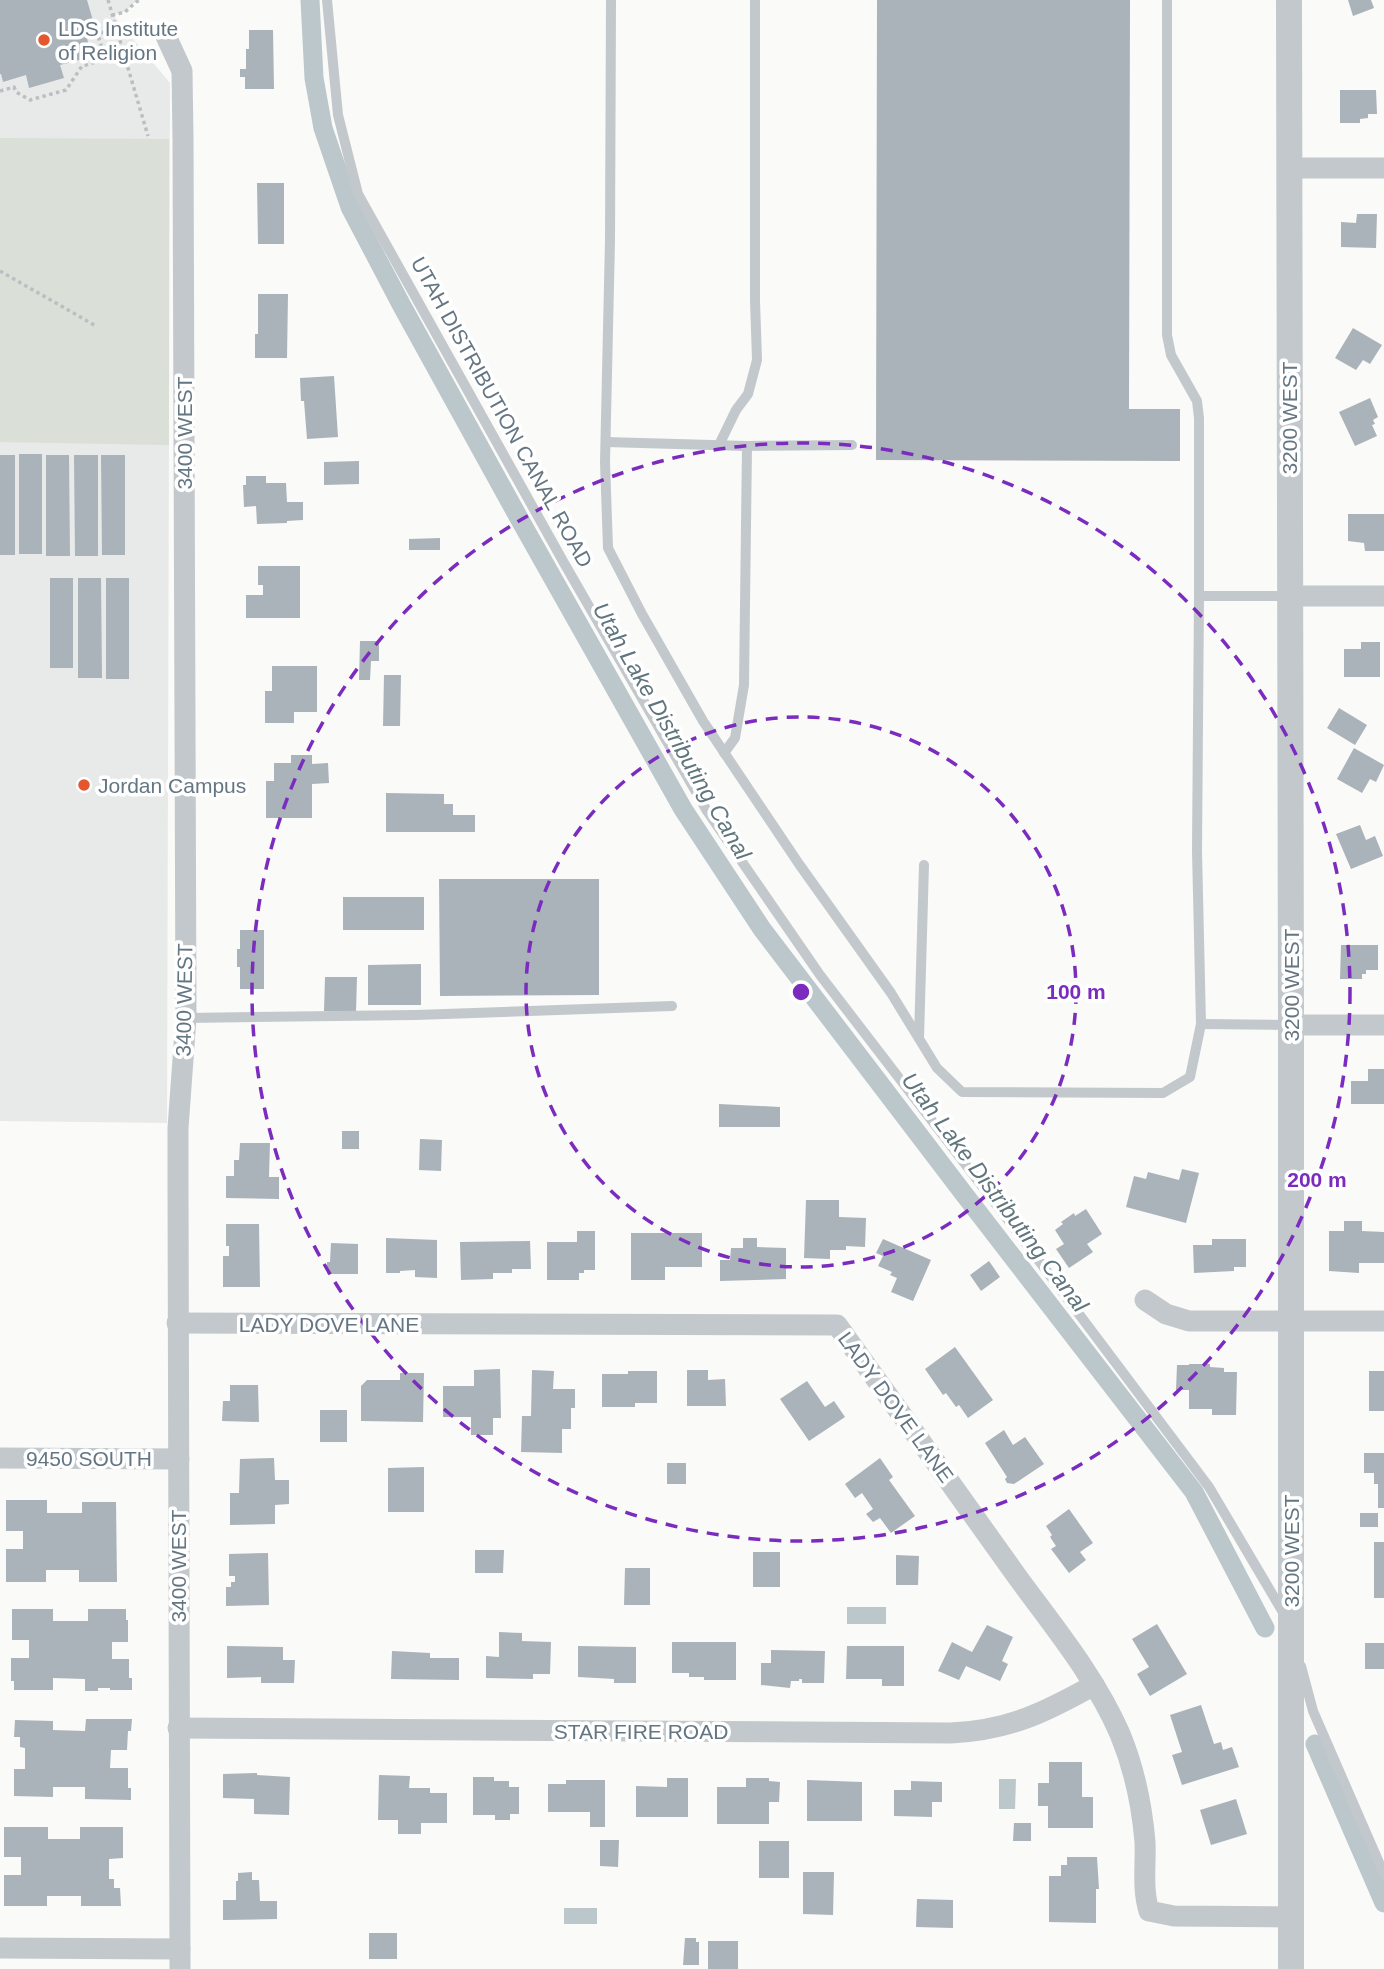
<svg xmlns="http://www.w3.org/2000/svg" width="1384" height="1969" viewBox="0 0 1384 1969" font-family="Arial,sans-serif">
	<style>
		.built { fill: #e8e9e9 }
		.green { fill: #dadfd7 }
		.water { fill: #bbc7cb }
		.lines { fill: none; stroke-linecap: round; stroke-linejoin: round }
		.canal { stroke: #bbc7cb; stroke-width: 19 }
		.building { fill: #aab3b9 }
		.path { stroke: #bbbfc2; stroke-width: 3.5; stroke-dasharray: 3.5 3.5; stroke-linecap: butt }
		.service { stroke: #c3c8cc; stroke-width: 10 }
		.minor { stroke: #c3c8cc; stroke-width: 21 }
		.tertiary { stroke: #c3c8cc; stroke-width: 26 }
		.ring { fill: none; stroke: #7b2cbf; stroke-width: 3.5; stroke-dasharray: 12 9 }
		.poi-dot { fill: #e4572e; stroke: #fff; stroke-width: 2.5 }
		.labels { text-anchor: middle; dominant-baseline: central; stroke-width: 7; stroke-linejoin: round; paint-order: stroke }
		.poi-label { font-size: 21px; fill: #657683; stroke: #fff; text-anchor: start }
		.street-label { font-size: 21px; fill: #657683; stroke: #fff }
		.water-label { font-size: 23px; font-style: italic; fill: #60757c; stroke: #fff }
		.centre { fill: #7b2cbf; stroke: #fff; stroke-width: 3.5 }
		.ring-label { font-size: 21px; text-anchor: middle; font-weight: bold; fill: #7b2cbf; stroke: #fff; stroke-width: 7; stroke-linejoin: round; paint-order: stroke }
	</style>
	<rect width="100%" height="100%" fill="#fafaf8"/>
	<polygon class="built" points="0,0 141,0 135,2 125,12 113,15 170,83 167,1123 0,1121"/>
	<polygon class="green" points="0,138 169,139 169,445 0,442"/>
	<g class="water">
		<rect x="847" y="1607" width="39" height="17"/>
		<polygon points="999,1779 1016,1779 1015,1809 999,1809"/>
		<rect x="564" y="1908" width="33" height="16"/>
	</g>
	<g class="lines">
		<g class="canal">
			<polyline points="310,0 314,78 323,128 350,207 402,306 520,520 683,809 762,929 964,1194 1194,1492 1265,1628"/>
			<polyline points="1315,1744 1384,1903"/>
		</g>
	</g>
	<g class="building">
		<polygon points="0,0 87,0 96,31 86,33 89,47 80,50 83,59 60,65 64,78 29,88 26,75 3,82 1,74 0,74"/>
		<polygon points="877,0 1130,0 1129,409 1180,409 1180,461 876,460"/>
		<polygon points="1348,0 1371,0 1374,8 1353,16"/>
		<polygon points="249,30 273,30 274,89 245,89 245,77 240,77 240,69 246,69 246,49 249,49"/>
		<polygon points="1340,90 1376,90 1377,114 1368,114 1368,118 1360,119 1360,123 1340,123"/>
		<polygon points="257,183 284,183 284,244 258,244"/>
		<polygon points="1357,214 1377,214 1376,248 1341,247 1341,222 1356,223"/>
		<polygon points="258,294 288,294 287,358 255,358 255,334 258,334"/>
		<polygon points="1353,328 1382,345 1370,364 1363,360 1356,370 1335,358"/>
		<polygon points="334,376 338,437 307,439 304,401 301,401 300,378"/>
		<polygon points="1370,398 1378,417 1373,420 1375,424 1372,425 1377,436 1355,446 1339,412"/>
		<rect x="19" y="454" width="23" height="100"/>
		<rect x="0" y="455" width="15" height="100"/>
		<polygon points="46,455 69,455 70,556 46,556"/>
		<polygon points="74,455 98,455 98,556 75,556"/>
		<polygon points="101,455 125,455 125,555 102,555"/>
		<polygon points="359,461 359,484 324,485 324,462"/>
		<polygon points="246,476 266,476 266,483 286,483 287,502 303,502 303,520 287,521 287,523 257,524 256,506 244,507 243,485 246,485"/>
		<polygon points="1348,514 1384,514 1384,551 1365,551 1364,543 1348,541"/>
		<polygon points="440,538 440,550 409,550 409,539"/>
		<polygon points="258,566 300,566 300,618 246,618 246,595 263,595 263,585 258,585"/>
		<rect x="50" y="578" width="23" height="90"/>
		<polygon points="78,578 101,578 102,678 78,678"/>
		<rect x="106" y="578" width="23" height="101"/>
		<polygon points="360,641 379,641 379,661 371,661 370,680 359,680"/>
		<polygon points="1361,642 1380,642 1380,677 1344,677 1344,649 1361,649"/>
		<polygon points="272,666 317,666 317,712 294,712 294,723 265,723 265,691 272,691"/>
		<polygon points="384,675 401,675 400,726 383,726"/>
		<polygon points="1339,708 1367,725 1355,745 1327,728"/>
		<polygon points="1354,748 1384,765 1376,782 1370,779 1362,793 1337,779"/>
		<polygon points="291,755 312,755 312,764 328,763 329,783 312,784 312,818 266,818 266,781 274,781 274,763 291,763"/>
		<polygon points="386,793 444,794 444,804 453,804 453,815 475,815 475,832 386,832"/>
		<polygon points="1360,825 1366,840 1375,836 1383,856 1351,869 1336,834"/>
		<polygon points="439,879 599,879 599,995 440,996"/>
		<rect x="343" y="897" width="81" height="33"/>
		<polygon points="240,930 264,930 264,989 240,989 240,967 237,967 237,949 240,949"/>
		<polygon points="1341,945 1378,945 1378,970 1366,970 1366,974 1362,974 1362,979 1340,979"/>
		<polygon points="421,964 421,1005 368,1005 368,965"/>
		<polygon points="325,977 357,977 356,1012 324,1011"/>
		<polygon points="1368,1069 1384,1069 1384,1104 1351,1104 1351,1081 1368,1081"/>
		<polygon points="719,1104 780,1107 780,1127 719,1127"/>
		<rect x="342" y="1131" width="17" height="18"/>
		<polygon points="420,1139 442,1140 441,1171 419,1170"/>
		<polygon points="240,1143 270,1143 269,1177 279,1177 279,1199 226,1198 226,1176 234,1176 234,1160 239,1160"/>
		<polygon points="1182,1169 1199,1173 1186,1223 1126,1207 1134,1176 1146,1179 1148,1172 1179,1180"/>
		<polygon points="806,1200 839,1200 839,1217 866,1218 865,1247 846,1246 846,1250 830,1250 830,1259 804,1258"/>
		<polygon points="1086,1209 1102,1234 1087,1244 1093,1252 1069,1268 1056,1249 1064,1244 1055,1230 1063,1224 1061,1222 1074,1213 1075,1216"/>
		<polygon points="1344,1221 1362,1221 1362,1231 1384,1232 1384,1263 1359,1263 1359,1273 1329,1271 1329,1231 1344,1231"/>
		<polygon points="226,1224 259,1224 260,1287 223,1287 223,1256 229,1256 229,1246 226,1246"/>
		<polygon points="577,1231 595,1231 595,1270 584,1270 584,1273 579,1273 579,1280 547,1280 547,1242 577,1242"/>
		<polygon points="631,1233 702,1233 702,1267 665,1267 665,1280 631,1280"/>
		<polygon points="386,1238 437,1240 437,1278 415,1277 415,1270 400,1271 400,1273 386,1273"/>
		<polygon points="743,1238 757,1238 757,1247 786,1248 786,1279 720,1281 720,1260 730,1260 731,1248 743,1248"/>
		<polygon points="883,1239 931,1260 913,1301 891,1292 897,1278 890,1275 892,1272 878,1266 883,1256 876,1253"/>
		<polygon points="1212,1239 1246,1239 1246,1267 1234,1267 1234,1271 1194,1273 1193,1245 1212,1245"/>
		<polygon points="530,1241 531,1269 512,1269 512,1273 493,1273 493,1279 461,1280 460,1242"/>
		<polygon points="331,1243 358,1244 358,1274 327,1274 327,1262 330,1262"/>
		<polygon points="989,1261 1000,1277 981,1291 970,1275"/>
		<polygon points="955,1347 993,1400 968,1418 959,1405 956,1407 946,1393 943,1395 925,1369"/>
		<polygon points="1189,1364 1210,1364 1210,1367 1224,1368 1224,1372 1237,1372 1236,1415 1212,1415 1212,1409 1189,1409 1189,1390 1176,1390 1177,1365 1189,1365"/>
		<polygon points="500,1369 501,1418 493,1418 493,1435 471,1435 471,1417 443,1417 443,1386 474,1386 474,1370"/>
		<polygon points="532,1370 554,1371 553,1389 575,1389 575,1408 571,1408 571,1429 562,1429 562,1453 521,1452 522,1416 531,1416"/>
		<polygon points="687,1370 708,1370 708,1380 725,1379 726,1406 687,1406"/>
		<polygon points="628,1371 657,1371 657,1403 635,1403 635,1407 602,1407 602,1374 628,1374"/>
		<rect x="1369" y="1371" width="15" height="40"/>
		<polygon points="400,1373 424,1373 423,1422 361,1421 361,1386 367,1380 400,1380"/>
		<polygon points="807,1381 825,1407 834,1401 845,1417 809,1441 780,1399"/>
		<polygon points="230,1385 258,1385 259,1422 222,1421 223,1401 230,1401"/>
		<rect x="320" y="1410" width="27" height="32"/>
		<polygon points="1004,1430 1013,1445 1025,1437 1044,1464 1014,1484 1007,1483 1005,1479 1007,1477 985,1443"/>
		<polygon points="1364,1453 1384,1453 1384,1508 1378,1508 1378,1484 1374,1484 1374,1473 1364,1473"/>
		<polygon points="274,1458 275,1480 289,1480 289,1504 275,1505 275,1524 230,1525 230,1493 239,1493 240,1459"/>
		<polygon points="880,1458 893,1477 889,1480 915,1516 891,1533 880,1518 873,1522 866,1514 873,1509 862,1493 855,1498 845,1484"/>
		<rect x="667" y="1463" width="19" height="21"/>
		<polygon points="424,1467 424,1512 388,1512 388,1468"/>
		<polygon points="6,1500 47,1500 47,1513 82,1513 82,1502 116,1502 117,1582 79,1582 79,1570 46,1570 46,1582 6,1582 6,1549 23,1549 23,1531 6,1531"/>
		<polygon points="1069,1509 1093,1543 1080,1552 1086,1560 1069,1573 1051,1549 1056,1546 1050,1537 1052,1535 1046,1526"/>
		<rect x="1360" y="1513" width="18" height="14"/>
		<rect x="1374" y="1542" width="10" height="56"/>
		<polygon points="475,1550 504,1550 503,1573 475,1573"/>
		<rect x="753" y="1552" width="27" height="35"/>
		<polygon points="268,1553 269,1605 226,1606 226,1587 231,1587 231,1582 235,1582 235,1576 229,1576 229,1554"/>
		<polygon points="896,1555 919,1556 918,1585 896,1585"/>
		<polygon points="625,1568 650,1568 650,1605 624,1605"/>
		<polygon points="12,1609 53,1609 53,1621 88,1621 88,1609 126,1609 126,1620 128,1620 128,1642 112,1642 112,1659 129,1659 129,1678 132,1678 132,1690 110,1690 110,1688 98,1688 98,1691 85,1691 85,1679 53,1678 53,1690 14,1690 14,1681 11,1681 11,1658 29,1658 29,1640 12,1640"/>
		<polygon points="1157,1624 1187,1674 1150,1696 1137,1674 1149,1667 1132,1639"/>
		<polygon points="987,1625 1013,1637 1002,1661 1008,1664 1000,1681 966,1666 959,1680 938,1671 952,1642 972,1652"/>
		<polygon points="499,1632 522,1633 522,1641 551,1642 550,1674 533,1674 533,1679 486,1678 486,1656 499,1657"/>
		<polygon points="672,1642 736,1642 736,1680 704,1680 704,1677 689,1677 689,1673 672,1673"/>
		<rect x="1365" y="1643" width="19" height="26"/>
		<polygon points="227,1646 283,1647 283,1660 295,1660 294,1683 261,1683 261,1677 227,1678"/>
		<polygon points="578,1646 636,1647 636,1683 614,1683 614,1679 578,1677"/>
		<polygon points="847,1646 904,1646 904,1686 882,1686 882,1679 846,1679"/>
		<polygon points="771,1650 825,1651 824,1683 802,1683 802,1679 799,1679 799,1681 791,1681 790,1688 761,1685 761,1663 771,1663"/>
		<polygon points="392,1651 430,1653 430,1658 459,1658 459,1680 391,1679"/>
		<polygon points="1201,1705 1214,1744 1221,1742 1223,1750 1232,1747 1239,1767 1182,1785 1172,1755 1182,1752 1170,1715"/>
		<polygon points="86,1719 132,1719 131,1731 128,1731 127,1750 111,1750 110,1768 128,1768 128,1788 131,1788 131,1800 85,1799 85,1787 53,1787 53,1797 14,1796 14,1769 25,1769 25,1748 20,1747 20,1737 14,1737 15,1720 53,1721 53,1730 85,1731"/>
		<polygon points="1049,1762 1082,1762 1082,1797 1093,1797 1093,1828 1048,1828 1048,1806 1038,1806 1038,1783 1049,1783"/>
		<polygon points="257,1773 257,1775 290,1777 289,1815 254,1814 254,1799 223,1798 223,1774"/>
		<polygon points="379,1775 410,1776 409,1788 430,1788 430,1793 447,1793 447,1823 421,1823 421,1834 398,1834 398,1820 378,1820"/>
		<polygon points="473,1777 494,1777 494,1781 509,1781 509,1787 519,1787 519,1814 510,1814 510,1820 495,1820 495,1815 473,1815"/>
		<polygon points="667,1778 688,1778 688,1817 636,1817 636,1786 667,1787"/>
		<polygon points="746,1778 769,1778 769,1781 780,1782 779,1802 769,1802 769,1824 717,1824 717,1787 746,1787"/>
		<polygon points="566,1780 605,1780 605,1827 590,1827 590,1812 548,1812 548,1784 566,1784"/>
		<polygon points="807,1780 862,1782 862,1821 807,1821"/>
		<polygon points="911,1781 942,1782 942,1802 932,1802 932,1817 894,1816 894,1790 911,1790"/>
		<polygon points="1236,1799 1247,1834 1211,1845 1200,1810"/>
		<polygon points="1014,1823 1031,1823 1031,1841 1013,1841"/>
		<polygon points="4,1827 48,1827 48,1839 80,1839 80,1827 123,1827 123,1858 109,1859 109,1879 114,1879 114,1888 120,1888 121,1906 81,1906 81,1896 47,1896 47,1906 4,1906 4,1875 21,1875 21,1857 4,1857"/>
		<polygon points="600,1840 619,1840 618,1867 600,1866"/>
		<rect x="759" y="1841" width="30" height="37"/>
		<polygon points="1067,1857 1097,1857 1099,1889 1096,1889 1096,1923 1049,1922 1049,1876 1061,1876 1061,1865 1067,1865"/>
		<polygon points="252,1872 252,1880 259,1880 260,1901 277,1901 277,1919 223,1920 223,1900 236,1900 236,1881 238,1881 238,1873"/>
		<polygon points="803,1872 834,1872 833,1915 803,1914"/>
		<polygon points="917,1899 953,1900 953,1928 916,1927"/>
		<rect x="369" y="1933" width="28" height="26"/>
		<polygon points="685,1938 696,1938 696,1942 699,1942 699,1965 683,1965"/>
		<rect x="708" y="1941" width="30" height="28"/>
	</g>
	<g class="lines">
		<g class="path">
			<polyline points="108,0 148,136"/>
			<polyline points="0,91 14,87 16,92 30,100 66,90 82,66 106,59 99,39 113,15 125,12 136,2 141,0"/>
			<polyline points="0,271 96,326"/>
		</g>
		<g class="service">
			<polyline points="327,0 338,115 358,194 564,563 707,811 820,975 1015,1229 1209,1487 1284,1614"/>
			<polyline points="611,0 610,240 605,462 608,548 642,614 703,721 799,864 891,993 937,1068 962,1092 1163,1093 1190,1077 1201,1024 1197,851 1199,596"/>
			<polyline points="1167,0 1167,335 1171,355 1197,401 1199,418 1199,596 1289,596"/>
			<polyline points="606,442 747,446 852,445"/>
			<polyline points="719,445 736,410 748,394 757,360 755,301 755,0"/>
			<polyline points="724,753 735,738 744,685 747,446"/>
			<polyline points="186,1018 416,1015 672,1006"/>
			<polyline points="1201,1024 1289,1025"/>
			<polyline points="919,1038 924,865"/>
			<polyline points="1301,1666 1313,1711 1384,1874"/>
		</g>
		<g class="minor">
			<polyline points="165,34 182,71 183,139 186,1018 178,1128 178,1183 180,1969"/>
			<polyline points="1289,168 1384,168"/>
			<polyline points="1289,596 1384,596"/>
			<polyline points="1291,1025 1384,1025"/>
			<polyline points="1145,1300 1166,1314 1189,1321 1384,1321"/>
			<path d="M177 1323 837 1325C897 1408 957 1492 1016 1575 1053 1626 1095 1676 1120 1734 1134 1768 1142 1806 1145 1842 1146 1865 1142 1889 1149 1911L1174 1916 1291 1917"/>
			<polyline points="0,1458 179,1459"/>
			<path d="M178 1728 951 1733C1009 1730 1044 1713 1094 1685"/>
			<polyline points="0,1948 180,1949"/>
		</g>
		<polyline class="tertiary" points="1289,0 1291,1025 1291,1969"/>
	</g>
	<g class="ring">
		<circle cx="801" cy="992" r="275"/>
		<circle cx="801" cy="992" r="549"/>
	</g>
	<g class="poi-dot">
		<circle cx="44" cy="40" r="7"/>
		<circle cx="84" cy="785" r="7"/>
	</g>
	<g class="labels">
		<g class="poi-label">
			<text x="58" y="28">LDS Institute<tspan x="58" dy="24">of Religion</tspan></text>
			<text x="98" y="785">Jordan Campus</text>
		</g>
		<g class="street-label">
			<text transform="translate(502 412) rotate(61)">UTAH DISTRIBUTION CANAL ROAD</text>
			<text transform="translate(1289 418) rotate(-90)">3200 WEST</text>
			<text transform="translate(184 433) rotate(-90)">3400 WEST</text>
			<text transform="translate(1291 985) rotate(-90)">3200 WEST</text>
			<text transform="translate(184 1000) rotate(-89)">3400 WEST</text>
			<text x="329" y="1324">LADY DOVE LANE</text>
			<text transform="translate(896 1407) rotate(54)">LADY DOVE LANE</text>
			<text x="89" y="1458">9450 SOUTH</text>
			<text transform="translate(1291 1551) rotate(-90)">3200 WEST</text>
			<text transform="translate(178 1566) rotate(-90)">3400 WEST</text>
			<text x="641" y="1731">STAR FIRE ROAD</text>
		</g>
		<g class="water-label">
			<text transform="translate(672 731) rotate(60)">Utah Lake Distributing Canal</text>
			<text transform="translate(995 1192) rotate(53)">Utah Lake Distributing Canal</text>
		</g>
	</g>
	<circle cx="801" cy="992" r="10" class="centre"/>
	<g class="ring-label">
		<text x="1076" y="999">100 m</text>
		<text x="1317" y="1187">200 m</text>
	</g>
</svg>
